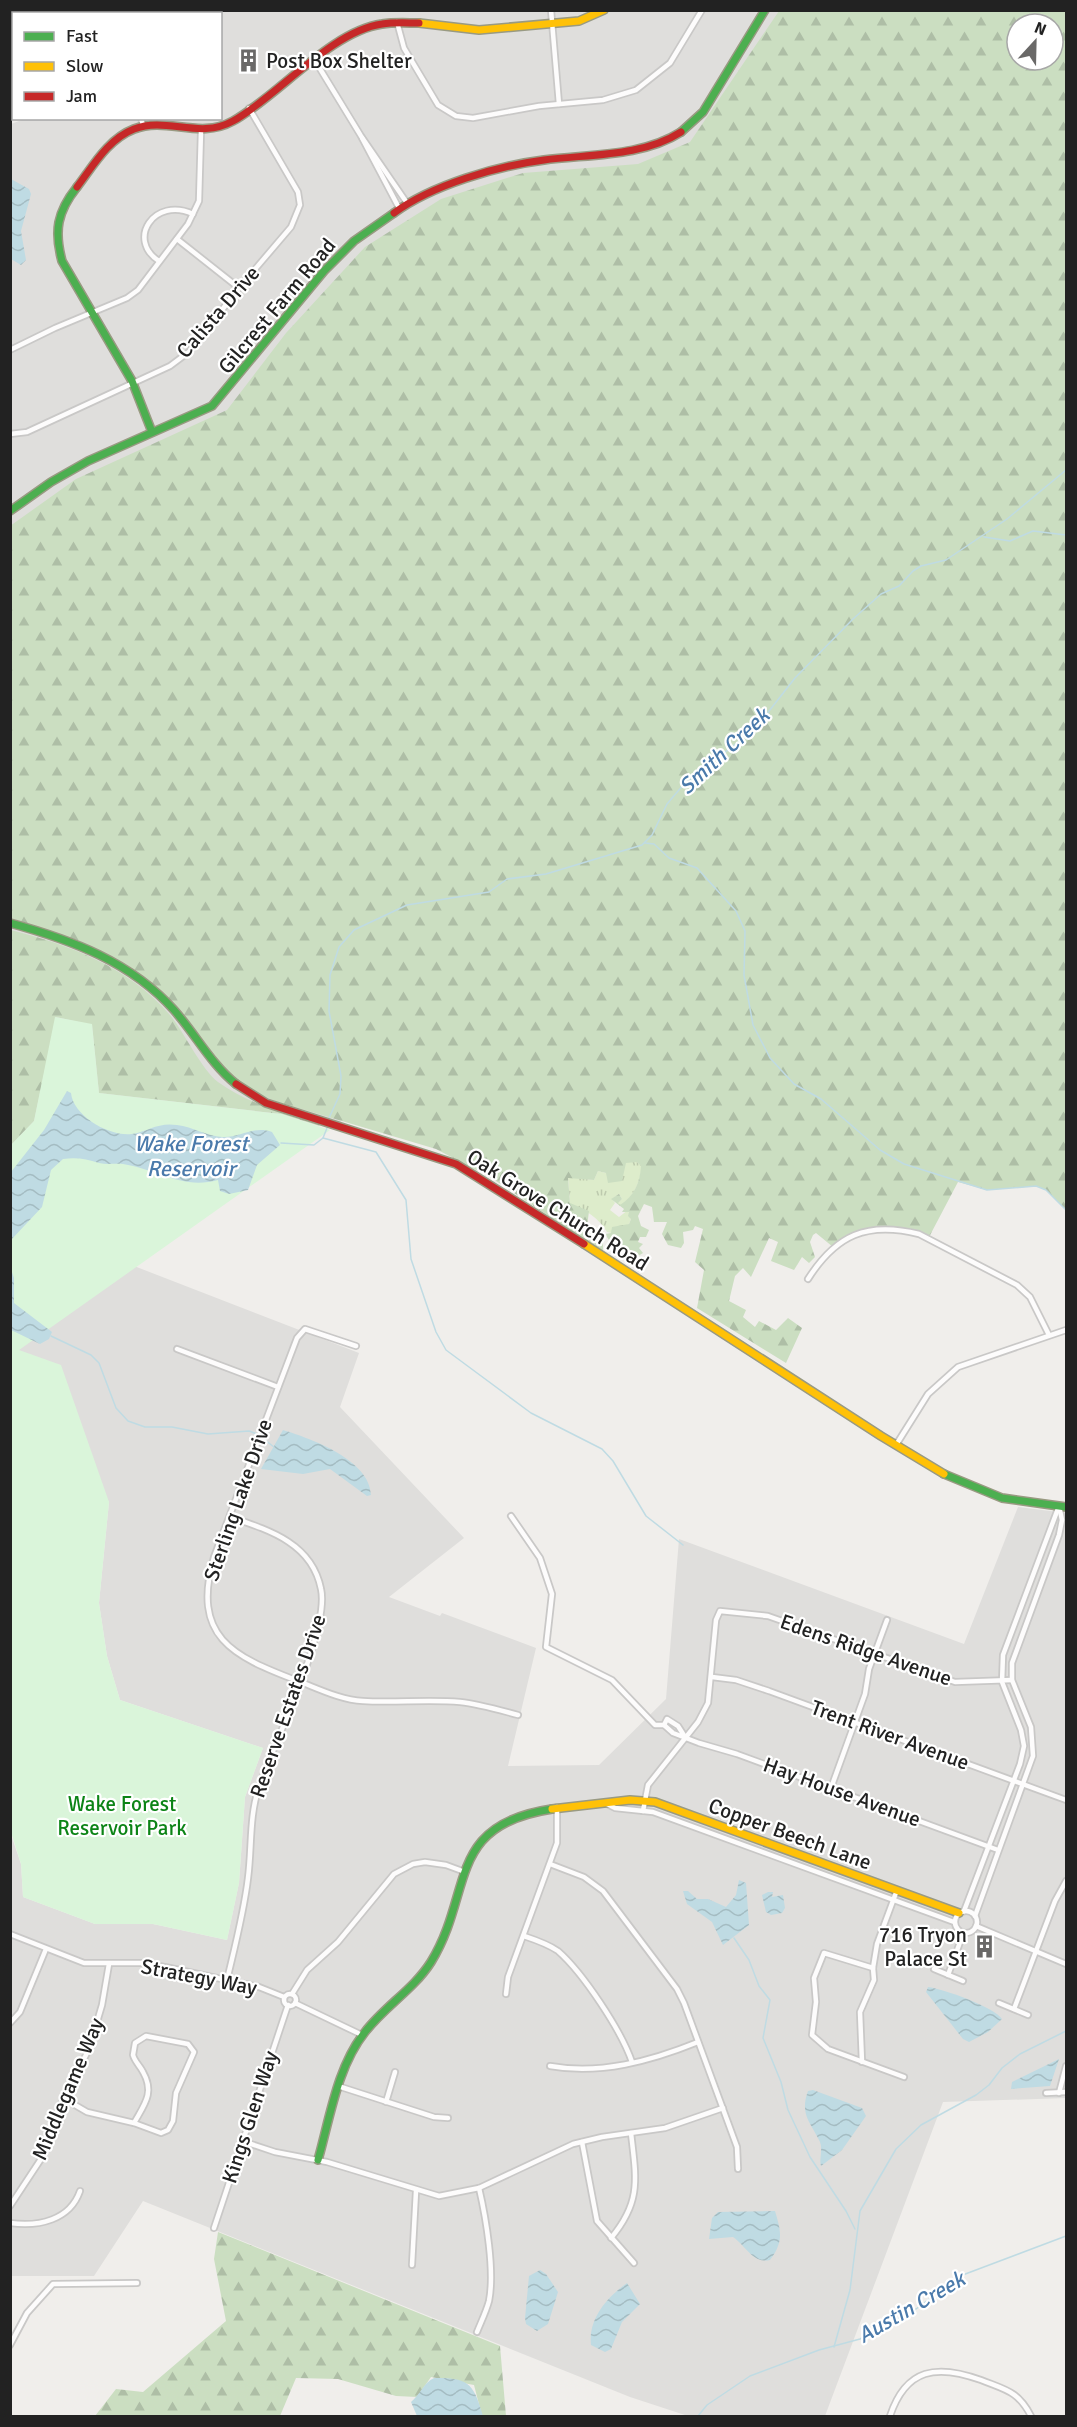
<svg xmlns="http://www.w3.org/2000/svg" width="1077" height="2427" viewBox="0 0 1077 2427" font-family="Signika,sans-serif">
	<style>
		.residential { fill: #dfdedc; fill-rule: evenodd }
		.grass { fill: url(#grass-tufts) }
		.forest { fill: url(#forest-firs); fill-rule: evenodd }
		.park { fill: #daf5da }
		.water { fill: url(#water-waves) }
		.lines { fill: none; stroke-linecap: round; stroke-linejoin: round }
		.stream { stroke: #bfdbe3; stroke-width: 1.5 }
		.street-casing { stroke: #c9c8c7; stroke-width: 8 }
		.fast-casing { stroke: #999a82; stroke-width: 10 }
		.slow-casing { stroke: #999a82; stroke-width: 10 }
		.jam-casing { stroke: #999a82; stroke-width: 10 }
		.street { stroke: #fdfcfc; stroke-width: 4.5 }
		.fast { stroke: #4caf50; stroke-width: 7 }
		.slow { stroke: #ffc107; stroke-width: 7 }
		.jam { stroke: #c62828; stroke-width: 7 }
		.labels { text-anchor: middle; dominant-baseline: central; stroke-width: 4.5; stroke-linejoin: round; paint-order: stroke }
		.poi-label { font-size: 21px; fill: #222; stroke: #fff; text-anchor: start }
		.street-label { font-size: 21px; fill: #222; stroke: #fff }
		.park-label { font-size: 21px; fill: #0c8416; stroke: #fff }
		.water-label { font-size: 22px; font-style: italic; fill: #4a7aab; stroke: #fff }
	</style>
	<defs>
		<pattern id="grass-tufts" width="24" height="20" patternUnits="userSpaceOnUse" patternTransform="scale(1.5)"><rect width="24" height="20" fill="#ddeccb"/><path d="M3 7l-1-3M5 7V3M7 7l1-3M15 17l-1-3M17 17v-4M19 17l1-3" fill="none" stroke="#bdcaae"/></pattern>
		<pattern id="forest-firs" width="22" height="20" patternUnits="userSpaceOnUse" patternTransform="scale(1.5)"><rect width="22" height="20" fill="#cbdec1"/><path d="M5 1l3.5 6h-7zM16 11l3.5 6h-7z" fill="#aebea6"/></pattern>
		<pattern id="water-waves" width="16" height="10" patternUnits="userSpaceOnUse" patternTransform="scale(1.5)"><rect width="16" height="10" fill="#bfdbe3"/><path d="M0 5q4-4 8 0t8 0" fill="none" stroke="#a4bcc2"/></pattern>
	</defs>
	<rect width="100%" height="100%" fill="#f0eeeb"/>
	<g class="residential">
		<path d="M123 11H1066V563L339 1123 301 1111 11 1145V124L27 118H220V14L120 13ZM1017 24H1053V60H1017Z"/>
		<polygon points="134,1266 359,1353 340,1407 464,1538 389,1597 440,1616 442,1613 536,1648 508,1766 599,1765 666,1699 679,1539 964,1644 1018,1507 1066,1513 1066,2098 943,2102 825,2416 688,2416 630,2397 143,2201 94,2276 11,2276 10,1832 21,1864 23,1897 95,1924 153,1924 227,1940 239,1883 245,1797 263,1748 120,1700 107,1656 99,1603 109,1502 18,1350"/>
	</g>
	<path class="grass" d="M630 1161 637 1162 642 1166C640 1182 634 1197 620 1206L617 1203 622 1199 619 1194 612 1199 615 1203 610 1210 619 1217 628 1210 631 1219 629 1224 611 1233 607 1232C598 1217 586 1210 570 1204L568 1177 594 1180 598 1171 606 1173Z"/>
	<g class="forest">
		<path d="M779 11H1066V1210L1046 1190 1036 1186 987 1190 958 1182 928 1239 904 1230 863 1231 833 1247 816 1233 813 1235 810 1242 815 1257 809 1263 802 1257 794 1270 771 1261 778 1242 769 1238 751 1277 743 1268 735 1276 729 1301 746 1310 743 1317 755 1327 759 1321 776 1330 788 1318 802 1328 786 1363 697 1308 704 1270 695 1262 703 1229 695 1226 693 1230 683 1232 684 1243 681 1248 668 1245 662 1234 667 1222H654L652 1207 644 1204 638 1216 641 1226 649 1230 646 1237H640L638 1242 643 1244 639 1248 643 1253 638 1256 632 1252 622 1257 618 1255 617 1243 615 1240 611 1243 605 1234 611 1233 612 1227 629 1224 631 1219 628 1216 629 1212H622L624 1209 611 1199 619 1194 622 1199 618 1203 620 1205C634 1196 640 1183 641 1166L637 1162 626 1163 622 1181 608 1183 606 1173 598 1171 594 1180 568 1178 570 1203 589 1211 587 1227 603 1240V1252L493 1179 436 1149 278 1102 251 1091 227 1073 169 999 147 979 80 941 11 918 10 526 76 479 227 410 286 333 365 247 441 199 523 173 638 164 690 142ZM1017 24H1053V60H1017Z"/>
		<path d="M11 930C70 945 129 967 170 1015 184 1032 202 1070 218 1082 248 1104 285 1113 320 1123L319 1126 281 1114 99 1093 92 1025 56 1017 34 1121 11 1145Z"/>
		<polygon points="218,2232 500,2346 506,2416 482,2416 474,2385 431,2377 417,2397 396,2396 338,2379 296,2378 280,2416 95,2416 116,2389 143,2392 226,2321 214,2259"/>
	</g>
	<polygon class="park" points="55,1017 92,1024 99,1093 281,1114 330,1130 19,1350 61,1365 109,1502 99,1603 107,1656 120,1700 263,1748 245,1797 239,1883 227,1940 153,1924 95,1924 23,1897 21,1864 11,1832 11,1145 34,1121"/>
	<g class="water">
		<polygon points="11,179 29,189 31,194 21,231 26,260 21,265 11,259"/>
		<path d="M67 1091 71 1093C73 1116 110 1137 132 1134 149 1131 158 1122 177 1125 193 1127 207 1136 222 1137 240 1138 254 1125 272 1132L280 1145 257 1165 248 1190 229 1194 220 1191 218 1180C182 1190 157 1169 123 1164 115 1163 107 1165 99 1163 86 1159 77 1157 63 1159L51 1170 42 1207 11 1240V1172L44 1130Z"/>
		<polygon points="11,1269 14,1278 14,1303 52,1332 49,1339 40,1344 11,1330"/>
		<path d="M283 1430C312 1439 370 1460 371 1495L367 1496 330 1469 303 1474 261 1469Z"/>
		<polygon points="739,1880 746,1883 749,1925 723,1945 712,1922 687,1904 683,1891 688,1891 697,1899 708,1899 726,1907 736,1895"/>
		<polygon points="768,1892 773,1892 772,1897 783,1895 785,1908 782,1913 771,1915 766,1912 762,1895"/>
		<path d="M928 1987C944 1989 994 2007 1002 2019L988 2032 969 2042 963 2039 926 1992Z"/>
		<polygon points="1059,2059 1050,2086 1011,2089 1012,2082"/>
		<path d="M813 2090 862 2108 866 2116 842 2150 821 2166C819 2159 823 2150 820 2142 812 2124 799 2115 808 2091Z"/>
		<path d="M775 2211C781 2231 784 2242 770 2260 753 2264 746 2246 733 2237L709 2239 712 2218 718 2212Z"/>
		<polygon points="540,2270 546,2274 558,2292 548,2324 537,2331 526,2324 525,2318 529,2276"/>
		<path d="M627 2283 640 2304 622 2322 611 2349 605 2352 591 2345C588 2319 607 2297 627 2283Z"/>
		<path d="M434 2378C470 2377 474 2385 483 2416H417L411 2402C420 2395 424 2382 434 2378Z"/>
	</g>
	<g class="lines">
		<g class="stream">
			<polyline points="984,537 1010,541 1033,531 1066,535"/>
			<polyline points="645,843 654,844 669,858 697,868 736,911 745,931 744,975 753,1025 770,1058 794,1084 821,1099 880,1150 904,1164 987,1190 1036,1186 1046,1190 1066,1210"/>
			<polyline points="329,1118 340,1094 341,1076 329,1011 330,975 339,947 354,930 407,905 489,892 507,879 546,874 642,845 652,835 667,804 684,784 755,729 795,678 853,619 881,594 899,586 913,571 921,566 946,560 1007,519 1066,470"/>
			<polyline points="323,1138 376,1152 406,1200 411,1259 436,1332 446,1350 531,1413 602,1449 613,1461 646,1516 683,1545"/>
			<polyline points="281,1143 314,1145 323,1138 327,1128"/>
			<polyline points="51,1336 91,1355 99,1363 116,1408 128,1421 145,1427 172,1427 208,1434 249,1431 257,1434"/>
			<polyline points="261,1437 274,1447"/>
			<polyline points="734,1938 749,1960 759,1986 770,2000 763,2038 781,2082 788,2110 810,2157 846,2211 855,2229"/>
			<polyline points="834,2347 850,2290 860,2211 896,2149 921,2125 976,2095 989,2085 1002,2068 1020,2054 1066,2031"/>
			<polyline points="698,2416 707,2405 750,2376 819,2350 860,2339 916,2309 960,2276 1066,2236"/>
		</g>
		<defs>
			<g id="street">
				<polyline points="98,10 102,14"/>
				<polyline points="551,10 559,104"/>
				<polyline points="397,22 404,48 438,105 456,116 473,118 539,106 603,100 636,90 670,63 702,10"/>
				<polyline points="314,59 361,136 407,203"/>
				<polyline points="141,118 143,125"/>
				<polyline points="362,138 399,208"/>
				<polyline points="177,239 239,288"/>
				<path d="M159 261C126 240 154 196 193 214"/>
				<polyline points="10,350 55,328 127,298 138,290 188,224 199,201 201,131"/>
				<polyline points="10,434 27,432 170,366 190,351 239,288 291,227 300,205 298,192 249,108"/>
				<path d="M808 1279C836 1235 867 1221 919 1234L1017 1285 1030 1297 1049 1335"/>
				<path d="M356 1346 305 1329 297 1338 214 1557C191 1637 232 1656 298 1681 319 1689 341 1700 363 1701 395 1703 428 1699 460 1702 479 1704 499 1710 518 1715"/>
				<polyline points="177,1349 278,1387"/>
				<polyline points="896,1445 928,1394 958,1367 1066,1330"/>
				<polyline points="511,1516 540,1558 552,1594 546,1647 612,1680 655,1725 664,1725"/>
				<polyline points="712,1677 736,1680 769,1691 1066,1800"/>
				<polyline points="685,1737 678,1726 667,1719 664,1725 673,1733 699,1743 737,1754 998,1850"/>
				<polyline points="831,1788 865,1694 869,1669 887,1620"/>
				<polyline points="607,1804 615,1808 653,1812 954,1922"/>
				<polyline points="643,1811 648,1785 698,1722 708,1703 716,1620 720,1611 768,1616 955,1682 1012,1680"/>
				<polyline points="550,1864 584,1877 603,1891 677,1989 684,2003 737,2147 738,2169"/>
				<circle cx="966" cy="1922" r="11"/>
				<polyline points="964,1911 1020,1764 1024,1746 1021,1730 1002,1682 1003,1655 1059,1506"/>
				<polyline points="975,1916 1033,1756 1031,1727 1012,1680 1012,1663 1059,1535 1062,1520 1059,1506"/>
				<polyline points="976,1926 1066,1964"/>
				<polyline points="10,1934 84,1963 143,1963 170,1968 259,1987 284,1997"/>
				<path d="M524 1936C536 1940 548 1944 558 1951 583 1973 621 2030 632 2062"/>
				<polyline points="873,1968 824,1953 814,1978 816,2002 812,2035 828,2049 904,2077"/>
				<polyline points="934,1969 963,1981"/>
				<polyline points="948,1975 963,1934"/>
				<path d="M227 1980C235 1946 244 1912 248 1878 252 1848 249 1816 259 1787 274 1743 330 1629 321 1589 312 1543 269 1530 230 1517"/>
				<circle cx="290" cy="2000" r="6"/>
				<polyline points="292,1994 307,1970 338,1942 394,1874 413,1864 425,1862 446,1865 465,1872"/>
				<polyline points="506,1994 508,1977 557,1843 557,1807"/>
				<polyline points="295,2003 362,2035"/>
				<polyline points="999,2003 1028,2015"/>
				<polyline points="1014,2009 1055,1901 1066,1881"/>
				<polyline points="10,2023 20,2012 46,1949"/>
				<path d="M146 2036 188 2044 194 2052 176 2093 173 2121 168 2130 161 2133 134 2123C144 2105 155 2093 143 2072 140 2066 135 2062 133 2055L135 2043Z"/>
				<polyline points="862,2062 860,2012 874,1980 873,1968 877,1944 897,1890"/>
				<path d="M550 2066C600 2075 651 2061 698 2042"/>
				<polyline points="341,2087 434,2117 448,2118"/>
				<polyline points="1046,2093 1066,2092"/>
				<polyline points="1059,2093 1066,2066"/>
				<polyline points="63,2098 87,2112 134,2123"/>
				<polyline points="386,2102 395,2072"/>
				<polyline points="242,2141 275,2152 327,2162 439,2196 479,2188 573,2144 602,2137 665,2128 723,2108"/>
				<polyline points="582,2142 597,2221 634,2263"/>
				<polyline points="10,2206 43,2156 56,2114 89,2049 102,2005 109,1964"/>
				<path d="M10 2223C39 2227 70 2220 80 2191"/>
				<polyline points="214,2228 288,2005"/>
				<path d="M611 2238C642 2201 636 2178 631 2133"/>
				<polyline points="412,2265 416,2191"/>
				<path d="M477 2332C481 2322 486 2312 489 2301 495 2271 486 2218 479 2188"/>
				<polyline points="10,2345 27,2313 53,2284 137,2283"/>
				<path d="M890 2416C906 2368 937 2364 981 2380 1006 2390 1018 2391 1031 2416"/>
			</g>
			<g id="fast">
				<polyline points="681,132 703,112 765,10"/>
				<path d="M77 187C57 212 54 231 62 261L132 381 152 432"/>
				<polyline points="10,511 51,482 88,461 212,406 324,271 354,241 394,213"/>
				<path d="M10 923C72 940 131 962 174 1010 196 1035 211 1064 236 1084"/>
				<polyline points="944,1474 1002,1498 1066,1507"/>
				<path d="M318 2160C330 2118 337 2067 365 2032 385 2006 414 1989 431 1962 474 1892 445 1825 552 1809"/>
			</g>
			<g id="slow">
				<polyline points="419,23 479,30 579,21 604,10"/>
				<polyline points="584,1244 881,1436 944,1474"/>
				<polyline points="552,1809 630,1800 655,1802 959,1913"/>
			</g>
			<g id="jam">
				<path d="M77 187C93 166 108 139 134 129 167 116 199 140 233 121 277 97 331 31 382 24 394 22 407 23 419 23"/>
				<path d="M394 213C432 185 497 166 544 160 589 154 642 157 681 132"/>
				<polyline points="236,1084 266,1103 456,1164 584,1244"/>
			</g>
		</defs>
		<use href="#street" class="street-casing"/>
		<use href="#fast" class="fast-casing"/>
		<use href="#slow" class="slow-casing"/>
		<use href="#jam" class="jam-casing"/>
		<use href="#street" class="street"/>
		<use href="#fast" class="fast"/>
		<use href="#slow" class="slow"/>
		<use href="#jam" class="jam"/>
	</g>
	<defs>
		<symbol id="building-bare" viewBox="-9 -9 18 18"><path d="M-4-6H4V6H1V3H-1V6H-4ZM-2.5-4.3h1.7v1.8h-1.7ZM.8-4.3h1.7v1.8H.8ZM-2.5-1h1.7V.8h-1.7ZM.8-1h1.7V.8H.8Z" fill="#6a6968" stroke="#fff" stroke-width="2.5" paint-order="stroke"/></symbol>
	</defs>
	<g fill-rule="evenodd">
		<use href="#building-bare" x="232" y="44" width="33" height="33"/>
		<use href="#building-bare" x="968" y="1930" width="33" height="33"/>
	</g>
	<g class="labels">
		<g class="poi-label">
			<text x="266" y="61">Post Box Shelter</text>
			<text x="967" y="1935" text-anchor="end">716 Tryon<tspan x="967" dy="24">Palace St</tspan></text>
		</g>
		<g class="street-label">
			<text transform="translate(277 306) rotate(-50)">Gilcrest Farm Road</text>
			<text transform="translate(218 312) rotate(-49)">Calista Drive</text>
			<text transform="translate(558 1210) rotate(32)">Oak Grove Church Road</text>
			<text transform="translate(238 1500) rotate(-71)">Sterling Lake Drive</text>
			<text transform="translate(866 1650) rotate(19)">Edens Ridge Avenue</text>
			<text transform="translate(288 1706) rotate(-71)">Reserve Estates Drive</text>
			<text transform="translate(890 1735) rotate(20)">Trent River Avenue</text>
			<text transform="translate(842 1792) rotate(20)">Hay House Avenue</text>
			<text transform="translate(790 1834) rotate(20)">Copper Beech Lane</text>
			<text transform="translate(199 1977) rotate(11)">Strategy Way</text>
			<text transform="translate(68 2089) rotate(-67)">Middlegame Way</text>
			<text transform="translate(250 2117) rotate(-72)">Kings Glen Way</text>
		</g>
		<g class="park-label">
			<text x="122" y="1804">Wake Forest<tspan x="122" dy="24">Reservoir Park</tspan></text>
		</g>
		<g class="water-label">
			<text transform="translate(724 751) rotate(-43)">Smith Creek</text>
			<text x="191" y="1143">Wake Forest<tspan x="191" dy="25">Reservoir</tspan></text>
			<text transform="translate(911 2307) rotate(-30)">Austin Creek</text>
		</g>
	</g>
	<rect width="1077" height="2427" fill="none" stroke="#222222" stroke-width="24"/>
	<rect x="12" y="12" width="210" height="108" fill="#ffffff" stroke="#a7a7a7" stroke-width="1.5"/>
	<rect x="24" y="32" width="30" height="9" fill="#4caf50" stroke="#a7a7a7" stroke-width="1.5"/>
	<text x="66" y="42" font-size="18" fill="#222222">Fast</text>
	<rect x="24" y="62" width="30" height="9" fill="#ffc107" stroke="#a7a7a7" stroke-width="1.5"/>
	<text x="66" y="72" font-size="18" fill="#222222">Slow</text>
	<rect x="24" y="92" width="30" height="9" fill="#c62828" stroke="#a7a7a7" stroke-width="1.5"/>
	<text x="66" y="102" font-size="18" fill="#222222">Jam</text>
	<g transform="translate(1035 42) rotate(22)"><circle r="28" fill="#ffffff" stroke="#a7a7a7" stroke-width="1.5"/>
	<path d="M0-4.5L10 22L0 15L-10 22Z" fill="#6a6968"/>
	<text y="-9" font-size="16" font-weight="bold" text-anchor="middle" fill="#222222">N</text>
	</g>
</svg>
